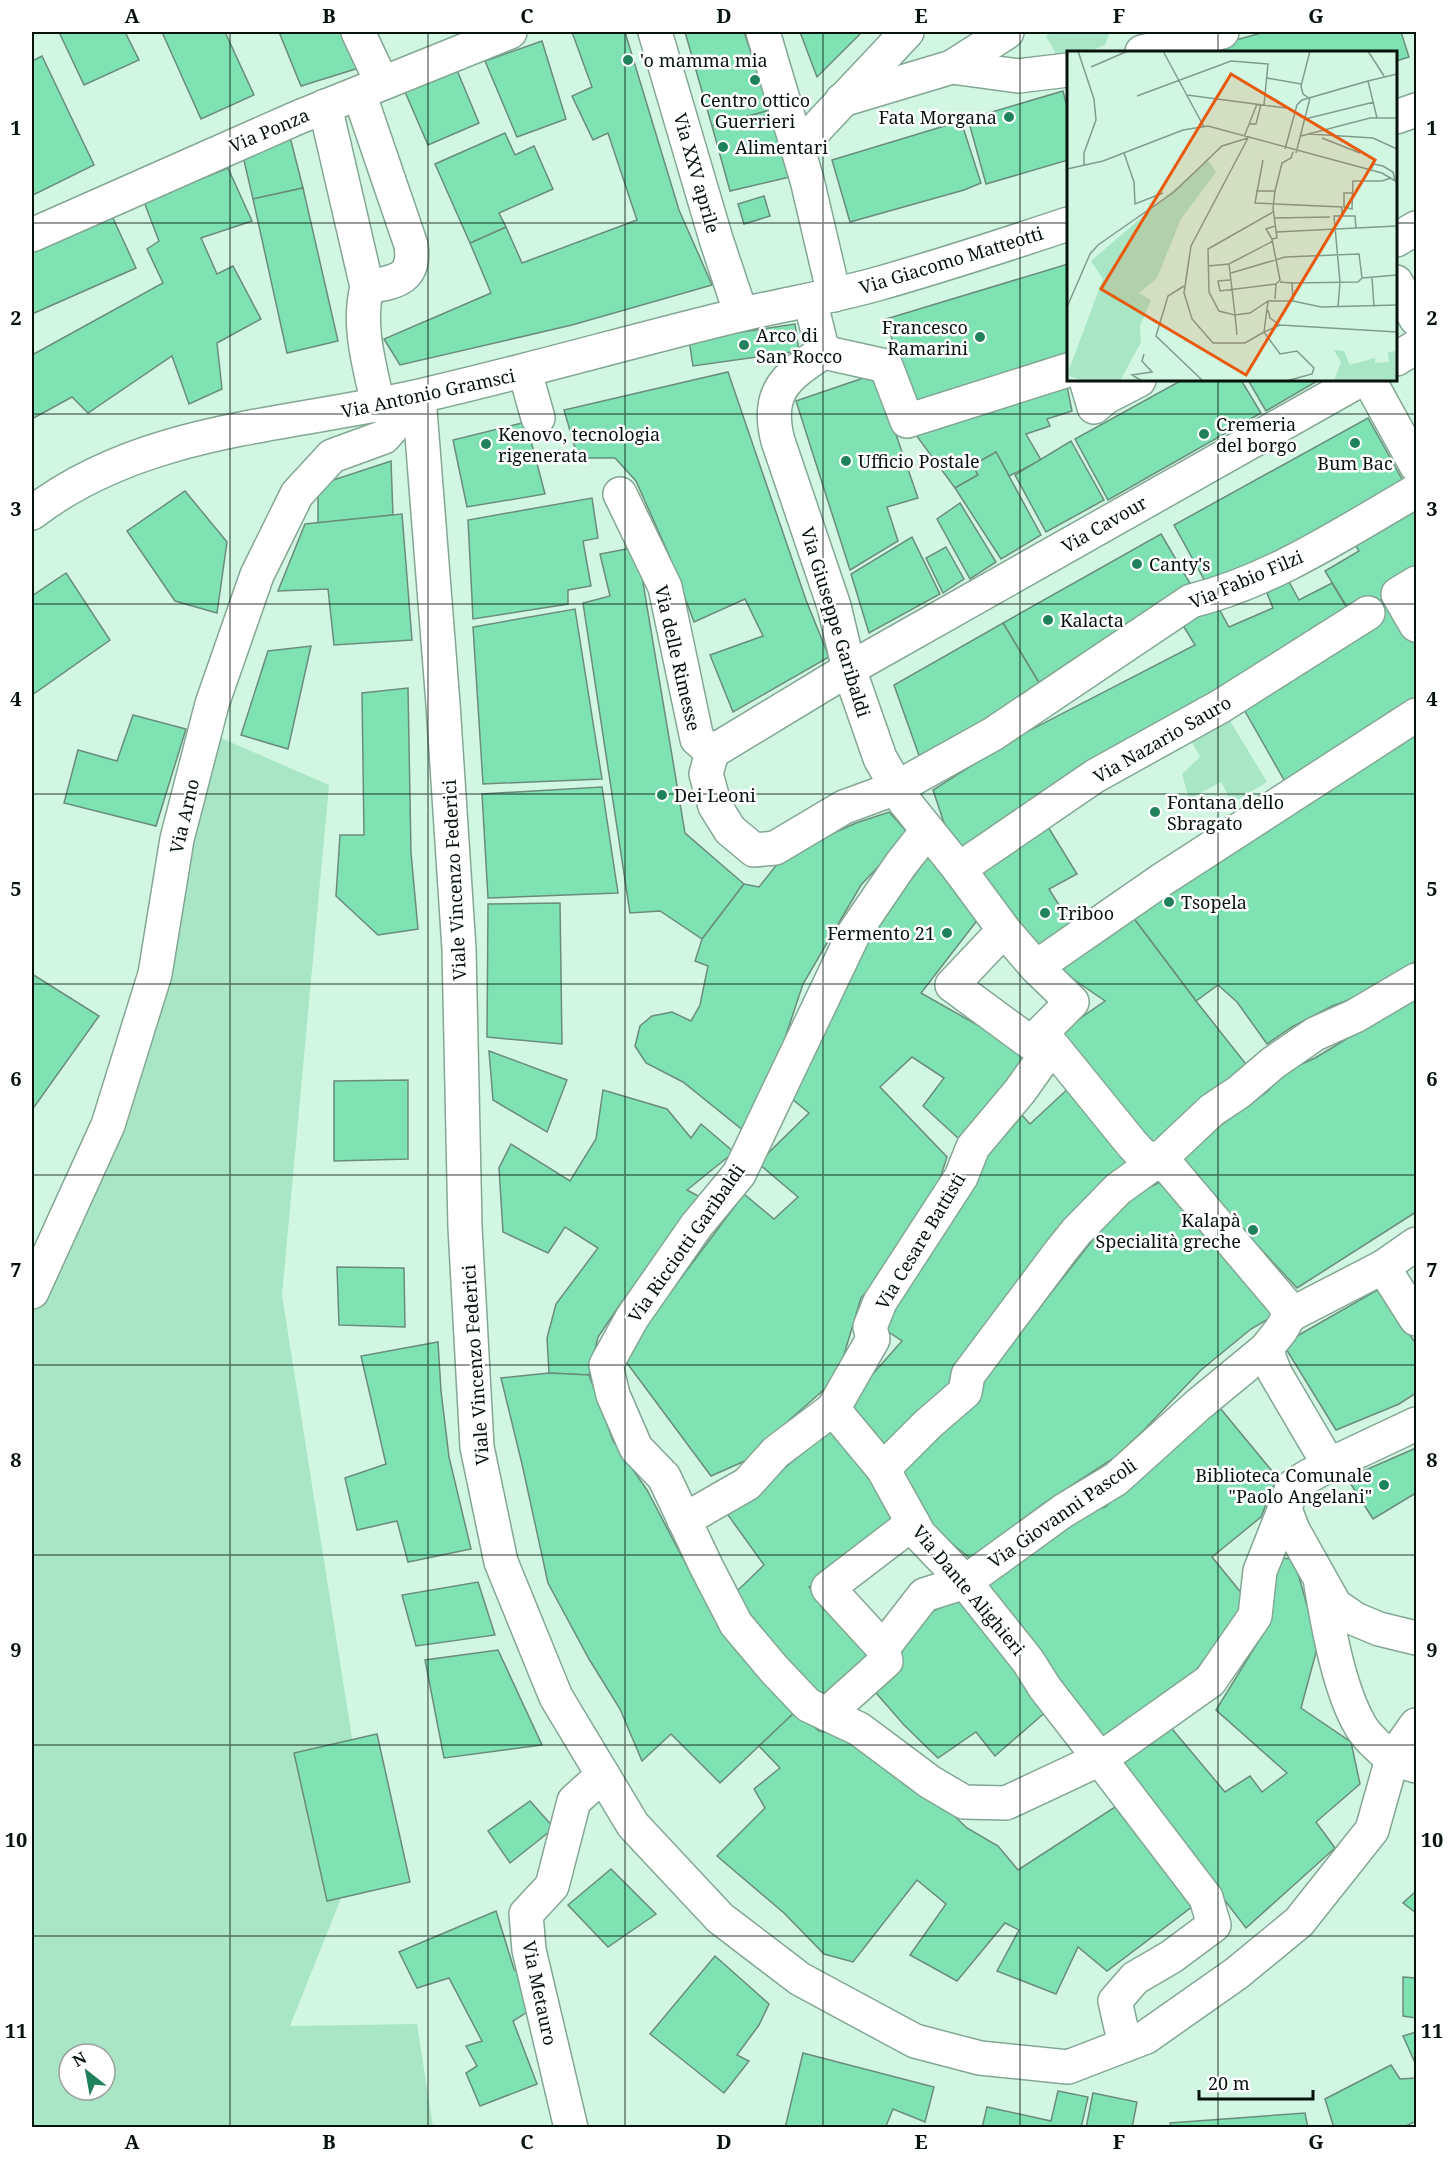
<svg xmlns="http://www.w3.org/2000/svg" width="1448" height="2159" viewBox="0 0 1448 2159" font-family="'Noto Serif',serif">
	<style>
		.green { fill: #a8e6c6; fill-rule: evenodd }
		.building { fill: #7fe2b3; stroke: #6a8d7b; stroke-width: 1.5 }
		.lines { fill: none; stroke-linecap: round; stroke-linejoin: round }
		.pedestrian-casing { stroke: #83a794; stroke-width: 36 }
		.minor-casing { stroke: #83a794; stroke-width: 36 }
		.secondary-casing { stroke: #83a794; stroke-width: 36 }
		.pedestrian { stroke: #fff; stroke-width: 33 }
		.minor { stroke: #fff; stroke-width: 33 }
		.secondary { stroke: #fff; stroke-width: 33 }
		.grid { fill: none; stroke: #06130d; stroke-width: 1.5; stroke-opacity: 0.55 }
		.poi-dot { fill: #20825b; stroke: #fff; stroke-width: 2 }
		.labels { text-anchor: middle; dominant-baseline: central; stroke-width: 5; stroke-linejoin: round; paint-order: stroke }
		.poi-label { font-size: 18px; fill: #06130d; stroke: #fff; text-anchor: start }
		.street-label { font-size: 18px; fill: #06130d; stroke: #fff }
		.inset-road { fill: none; stroke: #809c8d; stroke-width: 1.5 }
		.view { fill: #e8590c; fill-opacity: 0.15; stroke: #e8590c; stroke-width: 3 }
		.inset-edge { fill: none; stroke: #06130d; stroke-width: 3 }
		.neatline { fill: none; stroke: #06130d; stroke-width: 2 }
		.grid-label { font-size: 20px; text-anchor: middle; font-weight: bold; fill: #06130d }
	</style>
	<rect width="100%" height="100%" fill="#d1f7e2"/>
	<g class="green">
		<polygon points="1052,32 1110,32 1105,45 1089,52 1068,52 1068,62 1062,65 1046,36"/>
		<polygon points="1227,716 1267,782 1232,803 1221,782 1189,799 1182,774 1200,757 1189,737"/>
		<path d="M221 738 329 785 282 1295 367 1833 290 2026 417 2024 433 2127 32 2128V1311ZM69 2054H105V2090H69Z"/>
	</g>
	<g class="building">
		<polygon points="59,32 125,32 139,60 84,85"/>
		<polygon points="162,32 225,32 254,95 201,119"/>
		<polygon points="279,32 345,32 362,67 301,86"/>
		<polygon points="572,32 625,32 679,210 712,285 572,325 400,365 384,339 491,293 470,243 506,227 522,263 637,220 608,133 593,140 572,96 592,87"/>
		<polygon points="685,32 744,32 770,110 712,126"/>
		<polygon points="800,32 862,32 817,77"/>
		<polygon points="1265,32 1401,32 1409,57 1396,61 1396,52 1192,52"/>
		<polygon points="542,41 566,119 517,137 485,61"/>
		<polygon points="42,56 94,165 33,195 32,61"/>
		<polygon points="454,63 479,123 428,145 402,85"/>
		<polygon points="1063,91 1068,111 1068,160 986,184 968,119"/>
		<polygon points="770,110 790,177 730,191 712,126"/>
		<polygon points="961,121 981,183 964,190 850,222 832,160"/>
		<polygon points="289,133 303,188 253,199 242,152"/>
		<polygon points="505,133 515,155 534,146 553,189 499,213 506,227 470,243 435,164"/>
		<polygon points="228,168 252,221 201,238 217,274 233,266 261,319 217,343 222,389 189,404 172,356 88,413 72,397 32,419 32,355 163,283 147,249 159,241 144,202"/>
		<polygon points="303,188 338,341 287,353 253,199"/>
		<polygon points="764,196 770,216 744,224 738,204"/>
		<polygon points="112,216 136,268 32,314 32,251"/>
		<polygon points="1068,264 1068,355 911,402 886,319"/>
		<polygon points="795,324 799,351 693,366 689,340"/>
		<polygon points="728,372 806,600 829,657 733,712 710,655 763,636 745,599 694,622 668,553 636,481 615,458 578,458 564,410"/>
		<polygon points="875,374 918,498 887,507 898,541 850,570 796,401"/>
		<polygon points="1182,380 1241,380 1261,413 1108,500 1075,439"/>
		<polygon points="1248,380 1319,380 1266,411"/>
		<polygon points="1067,386 1072,411 1047,419 1050,426 1026,434 1041,460 1009,476 996,452 973,465 978,475 955,488 916,435"/>
		<polygon points="1368,418 1407,488 1211,592 1174,525"/>
		<polygon points="526,422 545,494 467,507 453,440"/>
		<polygon points="1071,441 1104,500 1046,532 1015,475"/>
		<polygon points="996,452 1041,535 1001,559 955,488 978,475 973,465"/>
		<polygon points="391,461 393,515 318,523 318,485"/>
		<polygon points="185,491 227,542 217,613 175,601 127,531"/>
		<polygon points="592,498 598,538 583,541 591,586 568,590 568,604 473,619 468,520"/>
		<polygon points="960,503 996,562 970,579 937,519"/>
		<polygon points="1416,510 1416,578 1353,617 1325,571 1359,551 1353,541"/>
		<polygon points="402,514 412,640 334,645 328,589 278,591 305,524"/>
		<polygon points="1161,534 1194,590 1044,691 1003,623"/>
		<polygon points="912,537 940,594 869,633 851,574"/>
		<polygon points="637,547 685,833 744,884 702,939 660,911 630,913 583,603 610,596 600,554"/>
		<polygon points="946,547 964,579 943,593 926,558"/>
		<polygon points="66,573 110,640 32,695 32,596"/>
		<polygon points="1288,580 1299,600 1332,583 1347,608 1203,702 964,853 944,823 933,790 1015,738 1195,645 1181,622 1218,607 1229,627 1273,608 1267,593"/>
		<polygon points="1394,592 1416,635 1416,707 1288,787 1242,706 1366,610"/>
		<polygon points="575,609 602,779 483,784 473,627"/>
		<polygon points="1003,623 1044,691 921,761 894,685"/>
		<polygon points="311,646 288,749 241,735 268,651"/>
		<polygon points="408,688 411,853 418,929 378,935 336,896 340,835 364,835 362,693"/>
		<polygon points="133,715 186,729 156,826 64,803 78,750 117,761"/>
		<polygon points="1416,733 1416,961 1360,996 1332,1006 1292,1027 1267,1044 1237,1002 1218,985 1196,1001 1132,916 1320,797 1369,762"/>
		<polygon points="602,787 618,893 488,898 482,794"/>
		<polygon points="889,812 909,834 861,885 803,984 777,1062 744,1131 683,1082 646,1063 635,1046 640,1026 652,1016 672,1012 691,1021 700,1005 708,966 695,961 702,939 744,884 759,887 778,863 818,840 856,823"/>
		<polygon points="1045,822 1077,874 1049,889 1074,929 1033,955 977,870"/>
		<polygon points="928,857 979,918 921,993 1032,1056 996,1100 958,1138 923,1106 944,1078 912,1057 880,1087 947,1157 937,1188 878,1280 861,1298 843,1358 828,1386 769,1438 747,1460 711,1476 624,1359 651,1318 744,1194 774,1219 798,1197 758,1163 809,1113 791,1098 874,929"/>
		<polygon points="560,903 562,1044 487,1037 488,904"/>
		<polygon points="1132,916 1196,1001 1253,1073 1148,1152 1056,1035 1105,1001 1057,968"/>
		<polygon points="32,974 99,1016 32,1110"/>
		<polygon points="1416,997 1416,1212 1297,1288 1176,1158 1268,1091 1284,1072 1315,1058"/>
		<polygon points="489,1051 567,1080 547,1132 493,1100"/>
		<polygon points="408,1080 408,1159 334,1161 334,1081"/>
		<polygon points="1072,1085 1133,1164 1116,1170 1091,1196 949,1389 886,1449 848,1402 902,1341 881,1327 996,1139 1019,1112 1030,1124"/>
		<polygon points="603,1090 667,1109 691,1138 701,1124 734,1152 687,1190 700,1197 621,1303 598,1337 589,1375 549,1373 547,1338 556,1304 598,1248 565,1227 548,1253 503,1232 499,1168 511,1144 570,1181 596,1139"/>
		<polygon points="1160,1182 1258,1296 1273,1316 1251,1329 1201,1370 1144,1430 1114,1458 1044,1503 971,1559 929,1525 902,1468 975,1399 989,1372 1106,1223 1136,1194"/>
		<polygon points="337,1267 404,1268 405,1327 339,1325"/>
		<polygon points="1379,1289 1416,1344 1416,1393 1399,1404 1336,1430 1283,1344"/>
		<polygon points="438,1342 441,1391 449,1457 471,1549 408,1562 397,1521 357,1530 345,1478 386,1464 361,1356"/>
		<polygon points="549,1373 589,1375 613,1441 647,1490 700,1591 726,1636 796,1711 720,1783 671,1734 642,1761 620,1709 589,1659 548,1583 522,1464 501,1378"/>
		<polygon points="1220,1408 1277,1477 1261,1517 1212,1557 1252,1606 1211,1651 1183,1687 1106,1741 984,1584 1083,1514 1105,1507 1151,1465"/>
		<polygon points="829,1431 868,1470 897,1519 809,1587 878,1661 826,1700 768,1639 735,1593 764,1565 728,1515"/>
		<polygon points="1416,1448 1416,1493 1373,1519 1347,1478"/>
		<polygon points="1279,1558 1294,1559 1318,1645 1301,1708 1351,1742 1360,1784 1316,1822 1335,1848 1246,1928 1118,1761 1168,1724 1225,1792 1250,1776 1262,1792 1287,1773 1216,1710 1263,1634"/>
		<polygon points="478,1582 495,1635 416,1646 402,1595"/>
		<polygon points="961,1597 1048,1710 995,1756 976,1732 938,1758 904,1725 870,1686 923,1616"/>
		<polygon points="498,1650 542,1745 444,1758 425,1660"/>
		<polygon points="796,1711 819,1731 847,1736 905,1785 946,1808 967,1828 998,1846 1018,1870 1115,1807 1193,1906 1107,1971 1078,1947 1056,1994 997,1971 1019,1930 1005,1923 957,1981 910,1955 946,1904 917,1880 853,1962 824,1954 784,1913 717,1856 765,1808 754,1789 780,1768 759,1746"/>
		<polygon points="377,1734 410,1882 327,1901 294,1753"/>
		<polygon points="530,1801 554,1828 510,1863 488,1831"/>
		<polygon points="611,1869 656,1914 608,1947 568,1905"/>
		<polygon points="1416,1891 1416,1913 1403,1903"/>
		<polygon points="496,1911 514,1969 523,1978 529,2011 513,2021 537,2084 480,2106 466,2073 477,2066 466,2046 482,2041 449,1978 417,1988 399,1952"/>
		<polygon points="715,1956 769,2004 759,2025 737,2055 749,2061 724,2093 650,2034"/>
		<polygon points="1403,1977 1416,1978 1416,2018 1403,2016"/>
		<polygon points="1416,2032 1416,2065 1403,2036"/>
		<polygon points="803,2053 934,2087 925,2122 893,2109 886,2126 893,2128 785,2128"/>
		<polygon points="1391,2065 1400,2079 1416,2078 1416,2121 1402,2128 1334,2128 1325,2099"/>
		<polygon points="1058,2091 1088,2097 1081,2128 982,2128 987,2107 1051,2121"/>
		<polygon points="1093,2093 1137,2102 1132,2128 1086,2128"/>
		<polygon points="1305,2113 1308,2128 1171,2128 1170,2123"/>
	</g>
	<g class="lines">
		<defs>
			<g id="pedestrian">
				<polyline points="823,352 886,366 907,421 1068,370"/>
				<polyline points="1086,380 1094,407 1106,397 1139,380"/>
				<polyline points="849,669 1360,380"/>
				<polyline points="1125,2045 1115,2001 1135,1978 1171,1957 1214,1925 1206,1898"/>
			</g>
			<g id="minor">
				<polyline points="358,32 382,83"/>
				<polyline points="1142,52 1222,32"/>
				<polyline points="952,67 1018,76 1068,70"/>
				<path d="M359 93 411 245C416 280 395 282 367 287"/>
				<polyline points="842,100 952,67 1007,32"/>
				<path d="M325 106 367 287C357 327 370 366 378 405"/>
				<polyline points="32,235 299,117 510,32"/>
				<polyline points="1396,240 1416,228"/>
				<polyline points="1396,282 1416,319"/>
				<path d="M810 300 823 352C786 377 765 392 778 441L834 606 849 669 880 758 905 802 959 869 1004 930 1036 967 1072 1002 1031 1043 952 985 1004 930"/>
				<polyline points="1396,359 1416,347"/>
				<polyline points="525,372 538,418"/>
				<polyline points="1369,380 1416,465"/>
				<polyline points="419,397 443,704 459,949 465,1227 477,1447 501,1562 556,1697 633,1825 720,1918 800,1979 915,2041 980,2058 1068,2067 1146,2037 1237,1973 1299,1922 1372,1830 1392,1759 1416,1766"/>
				<polyline points="620,494 665,587 697,739 712,752"/>
				<polyline points="1416,583 1398,594 1416,625"/>
				<path d="M849 669 712 752 706 774 715 806 730 830 754 850 775 848 844 807 896 788 993 734 1191 601C1272 581 1345 532 1416 491"/>
				<polyline points="927,831 901,864 854,933 739,1174 696,1226 632,1318 606,1365 613,1395 636,1448 664,1477 706,1566 736,1624 773,1668 808,1705 859,1729 930,1782 964,1802 1006,1803 1100,1759 1206,1898"/>
				<polyline points="959,869 1095,776 1221,706 1368,613"/>
				<polyline points="1036,967 1163,879 1416,715"/>
				<polyline points="1042,1033 1132,1144 1145,1158 1161,1158 1283,1302 1290,1315 1281,1330 1266,1349 1275,1373 1329,1465"/>
				<polyline points="1383,1267 1416,1244"/>
				<polyline points="32,1292 108,1125 155,974 177,839 212,704 257,575 297,494 332,456 384,437 419,397"/>
				<polyline points="1290,1315 1383,1267 1416,1319"/>
				<polyline points="833,1409 883,1469 919,1534 965,1582 1028,1661 1045,1688 1100,1759 1210,1681 1255,1616 1260,1571 1285,1508"/>
				<polyline points="1416,1424 1329,1465 1307,1477 1292,1487 1285,1509 1293,1530 1335,1605 1355,1619 1379,1629 1416,1638"/>
				<polyline points="883,1469 928,1424 965,1392 968,1375 1060,1252 1076,1232 1118,1189 1161,1158 1212,1110 1239,1092 1273,1063 1315,1034 1355,1016 1416,980"/>
				<polyline points="684,1520 747,1484 776,1452 833,1409 873,1339 870,1327 880,1302 961,1177 973,1147 1020,1091 1052,1046"/>
				<polyline points="913,1523 828,1588 883,1648 924,1595 965,1582 1063,1511 1116,1479 1198,1405 1266,1349"/>
				<path d="M1321 1585C1328 1626 1339 1689 1360 1725 1367 1738 1381 1749 1392 1759L1416 1725"/>
				<polyline points="827,1714 886,1661 883,1648"/>
				<polyline points="571,2128 529,1950 526,1914 552,1886 574,1801 603,1775"/>
			</g>
			<g id="secondary">
				<polyline points="655,32 716,239 741,314"/>
				<polyline points="763,32 807,180 834,295"/>
				<polyline points="1396,117 1416,110"/>
				<polyline points="798,148 907,32"/>
				<path d="M32 513C145 426 295 426 428 394 532 370 635 340 739 315 785 304 831 297 877 284 941 266 1005 245 1068 224"/>
			</g>
		</defs>
		<use href="#pedestrian" class="pedestrian-casing"/>
		<use href="#minor" class="minor-casing"/>
		<use href="#secondary" class="secondary-casing"/>
		<use href="#pedestrian" class="pedestrian"/>
		<use href="#minor" class="minor"/>
		<use href="#secondary" class="secondary"/>
	</g>
	<path class="grid" d="M230 32V2128M428 32V2128M625 32V2128M823 32V2128M1020 32V2128M1218 32V52M32 223H1068M1396 223H1416M1218 380V2128M32 414H1416M32 604H1416M32 794H1416M32 984H1416M32 1175H1416M32 1365H1416M32 1555H1416M32 1745H1416M32 1936H1416"/>
	<g class="poi-dot">
		<circle cx="628" cy="60" r="6"/>
		<circle cx="755" cy="80" r="6"/>
		<circle cx="1009" cy="117" r="6"/>
		<circle cx="723" cy="147" r="6"/>
		<circle cx="980" cy="337" r="6"/>
		<circle cx="744" cy="345" r="6"/>
		<circle cx="1204" cy="434" r="6"/>
		<circle cx="1355" cy="443" r="6"/>
		<circle cx="486" cy="444" r="6"/>
		<circle cx="846" cy="461" r="6"/>
		<circle cx="1137" cy="564" r="6"/>
		<circle cx="1048" cy="620" r="6"/>
		<circle cx="662" cy="795" r="6"/>
		<circle cx="1155" cy="812" r="6"/>
		<circle cx="1169" cy="902" r="6"/>
		<circle cx="1045" cy="913" r="6"/>
		<circle cx="947" cy="933" r="6"/>
		<circle cx="1253" cy="1230" r="6"/>
		<circle cx="1384" cy="1485" r="6"/>
	</g>
	<g class="labels">
		<g class="poi-label">
			<text x="640" y="60">'o mamma mia</text>
			<text x="755" y="100" text-anchor="middle">Centro ottico<tspan x="755" dy="21">Guerrieri</tspan></text>
			<text x="997" y="117" text-anchor="end">Fata Morgana</text>
			<text x="735" y="147">Alimentari</text>
			<text x="968" y="327" text-anchor="end">Francesco<tspan x="968" dy="21">Ramarini</tspan></text>
			<text x="756" y="335">Arco di<tspan x="756" dy="21">San Rocco</tspan></text>
			<text x="1216" y="424">Cremeria<tspan x="1216" dy="21">del borgo</tspan></text>
			<text x="498" y="434">Kenovo, tecnologia<tspan x="498" dy="21">rigenerata</tspan></text>
			<text x="858" y="461">Ufficio Postale</text>
			<text x="1355" y="463" text-anchor="middle">Bum Bac</text>
			<text x="1149" y="564">Canty's</text>
			<text x="1060" y="620">Kalacta</text>
			<text x="674" y="795">Dei Leoni</text>
			<text x="1167" y="802">Fontana dello<tspan x="1167" dy="21">Sbragato</tspan></text>
			<text x="1181" y="902">Tsopela</text>
			<text x="1057" y="913">Triboo</text>
			<text x="935" y="933" text-anchor="end">Fermento 21</text>
			<text x="1241" y="1220" text-anchor="end">Kalapà<tspan x="1241" dy="21">Specialità greche</tspan></text>
			<text x="1372" y="1475" text-anchor="end">Biblioteca Comunale<tspan x="1372" dy="21">"Paolo Angelani"</tspan></text>
		</g>
		<g class="street-label">
			<text transform="translate(269 130) rotate(-23)">Via Ponza</text>
			<text transform="translate(697 173) rotate(74)">Via XXV aprile</text>
			<text transform="translate(951 260) rotate(-17)">Via Giacomo Matteotti</text>
			<text transform="translate(428 393) rotate(-12)">Via Antonio Gramsci</text>
			<text transform="translate(1104 524) rotate(-30)">Via Cavour</text>
			<text transform="translate(1246 579) rotate(-23)">Via Fabio Filzi</text>
			<text transform="translate(836 622) rotate(73)">Via Giuseppe Garibaldi</text>
			<text transform="translate(678 658) rotate(77)">Via delle Rimesse</text>
			<text transform="translate(1162 739) rotate(-30)">Via Nazario Sauro</text>
			<text transform="translate(184 816) rotate(-77)">Via Arno</text>
			<text transform="translate(454 880) rotate(-93)">Viale Vincenzo Federici</text>
			<text transform="translate(920 1241) rotate(-59)">Via Cesare Battisti</text>
			<text transform="translate(686 1243) rotate(-55)">Via Ricciotti Garibaldi</text>
			<text transform="translate(475 1365) rotate(-94)">Viale Vincenzo Federici</text>
			<text transform="translate(1062 1513) rotate(-35)">Via Giovanni Pascoli</text>
			<text transform="translate(969 1590) rotate(50)">Via Dante Alighieri</text>
			<text transform="translate(540 1993) rotate(78)">Via Metauro</text>
		</g>
	</g>
	<g transform="translate(1067 51)">
		<rect width="330" height="330" fill="#d1f7e2"/>
		<path d="M141 109 149 121 114 168 90 227 72 242 84 249 73 275 74 291 53 330H16L0 324 36 228 24 210ZM267 299 277 300 283 314 308 307V312L322 311 321 301 330 300V330H267L274 311Z" fill="#a8e6c6"/>
		<path class="inset-road" d="M11 0 27 48 29 69 17 102V114M96 0 137 76M301 0 317 25M24 16 61 0M200 27 234 33M301 30 330 23M120 44 219 57M70 45 164 10 201 13 197 54M242 47 236 43 234 35 243 0M238 68 307 51M183 73H189L194 53M242 83 306 87 330 98M234 85 303 67H330M177 86 190 53M181 87 124 195 117 242 125 268 146 292H178L197 281 213 303 230 300 247 317 245 323 219 330M255 87 293 102M218 98 230 54 235 49 301 30 310 67M57 102 67 131 68 153 96 142M229 102 243 47M196 109 188 152 275 156V165H267L273 231 271 256M0 118 36 110 116 79 141 75 315 122 330 131M303 119 307 113 316 115 326 121 328 129M189 140H208M285 142H277V156L285 158 286 130H315L324 127M275 165H288L289 177M207 167 263 166M208 175 199 178 205 188 213 229 209 233 208 248M209 181 330 175M205 188 210 187 206 157 208 140 215 112 224 107 226 101M162 213 168 264 183 262 201 250M141 215 162 213 206 190M164 222 218 206 292 203 295 227M305 226 307 256M163 229 151 230 153 240 209 233M225 232 291 231 295 227 330 224M117 235 101 245 89 285 136 330M226 250 254 256 330 254M0 256 23 203 31 194 107 141 155 95 181 87M201 259 203 267 213 274 197 281 201 250H226L225 232 213 231M213 274 330 281M170 284 168 264 152 260 142 241 141 198 206 161M75 330 65 324 85 321 75 310 77 303"/>
		<path class="view" d="M164 23 308 109 179 324 34 238Z"/>
		<rect width="330" height="330" class="inset-edge"/>
	</g>
	<rect width="1448" height="2159" fill="none" stroke="#ffffff" stroke-width="66"/>
	<g transform="translate(87 2072) rotate(329)"><circle r="28" fill="#ffffff" stroke="#9ba19e" stroke-width="1.5"/>
	<path d="M0-4.5L10 22L0 15L-10 22Z" fill="#20825b"/>
	<text y="-9" font-size="16" font-weight="bold" text-anchor="middle" fill="#06130d">N</text>
	</g>
	<path d="M1199 2090v9h114v-9" fill="none" stroke="#06130d" stroke-width="3"/>
	<text x="1208" y="2090" font-size="18" fill="#06130d" stroke="#ffffff" stroke-width="4.5" paint-order="stroke">20 m</text>
	<rect x="33" y="33" width="1382" height="2093" class="neatline"/>
	<g class="grid-label">
		<text x="132" y="23">A</text>
		<text x="329" y="23">B</text>
		<text x="527" y="23">C</text>
		<text x="724" y="23">D</text>
		<text x="921" y="23">E</text>
		<text x="1119" y="23">F</text>
		<text x="1316" y="23">G</text>
		<text x="16" y="135">1</text>
		<text x="1432" y="135">1</text>
		<text x="16" y="325">2</text>
		<text x="1432" y="325">2</text>
		<text x="16" y="516">3</text>
		<text x="1432" y="516">3</text>
		<text x="16" y="706">4</text>
		<text x="1432" y="706">4</text>
		<text x="16" y="896">5</text>
		<text x="1432" y="896">5</text>
		<text x="16" y="1086">6</text>
		<text x="1432" y="1086">6</text>
		<text x="16" y="1277">7</text>
		<text x="1432" y="1277">7</text>
		<text x="16" y="1467">8</text>
		<text x="1432" y="1467">8</text>
		<text x="16" y="1657">9</text>
		<text x="1432" y="1657">9</text>
		<text x="16" y="1847">10</text>
		<text x="1432" y="1847">10</text>
		<text x="16" y="2038">11</text>
		<text x="1432" y="2038">11</text>
		<text x="132" y="2149">A</text>
		<text x="329" y="2149">B</text>
		<text x="527" y="2149">C</text>
		<text x="724" y="2149">D</text>
		<text x="921" y="2149">E</text>
		<text x="1119" y="2149">F</text>
		<text x="1316" y="2149">G</text>
	</g>
</svg>
